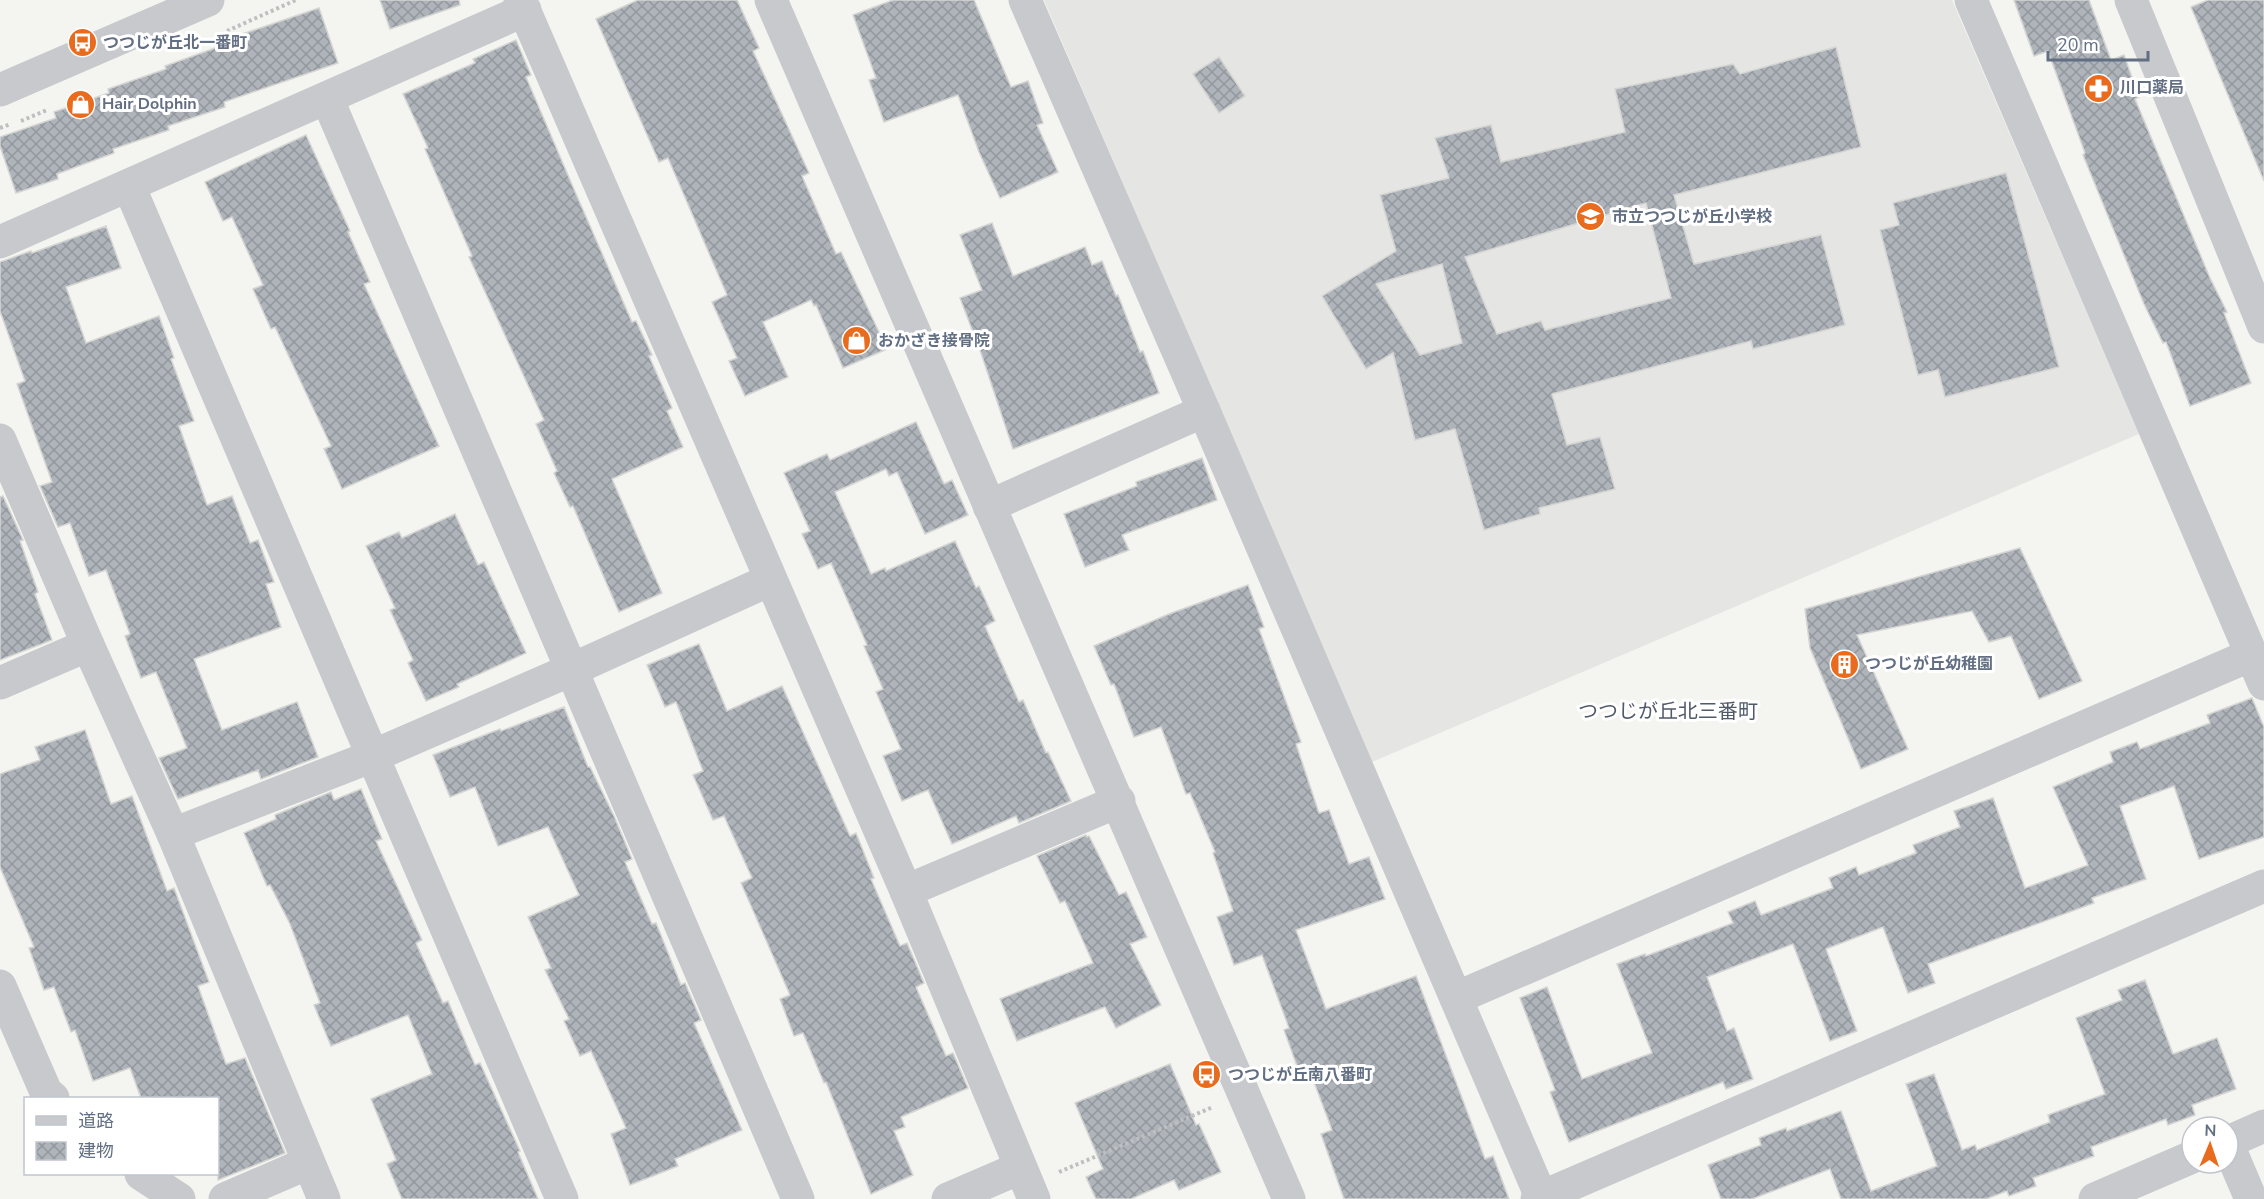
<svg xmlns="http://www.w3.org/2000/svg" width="2264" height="1199" viewBox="0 0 2264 1199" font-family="'Nunito Sans','Noto Sans JP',sans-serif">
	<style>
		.built { fill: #e5e5e4 }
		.building { fill: url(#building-cross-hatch); stroke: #d5d6d3; stroke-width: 1.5; fill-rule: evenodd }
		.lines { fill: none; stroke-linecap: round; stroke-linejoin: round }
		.path { stroke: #bebfc1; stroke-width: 4; stroke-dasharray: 3 3; stroke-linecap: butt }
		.minor { stroke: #c7c9cd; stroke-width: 33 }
		.tertiary { stroke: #c7c9cd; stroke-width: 33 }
		.labels { text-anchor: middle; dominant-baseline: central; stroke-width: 6; stroke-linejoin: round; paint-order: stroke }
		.poi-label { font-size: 16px; font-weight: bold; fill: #626f83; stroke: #fff; text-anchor: start }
		.quarter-label { font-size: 20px; fill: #515a68; stroke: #fff }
	</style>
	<defs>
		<pattern id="building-cross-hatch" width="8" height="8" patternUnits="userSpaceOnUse" patternTransform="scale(1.5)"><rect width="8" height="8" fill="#afb4bb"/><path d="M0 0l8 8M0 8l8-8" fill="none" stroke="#92979d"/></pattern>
	</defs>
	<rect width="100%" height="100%" fill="#f4f5f0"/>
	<polygon class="built" points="1044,0 1952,0 2139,434 1372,762"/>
	<g class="building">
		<polygon points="380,0 459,0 460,5 390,29"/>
		<polygon points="638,0 737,0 759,48 753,51 809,173 802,176 836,254 841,252 887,349 843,368 816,305 814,306 811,300 763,322 788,377 745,396 729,361 737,358 712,302 727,295 668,158 659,162 596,19"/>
		<polygon points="893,0 974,0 1011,87 1028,81 1043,123 1037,125 1058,172 1000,198 979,152 958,95 884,122 869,80 876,78 853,15"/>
		<polygon points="2014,0 2089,0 2111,60 2124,55 2139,97 2135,99 2210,278 2227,312 2224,313 2251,383 2190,406 2166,342 2163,343 2144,304 2083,155 2085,153 2048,51 2034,56"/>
		<polygon points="2208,0 2264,0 2264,181 2191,7"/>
		<polygon points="319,8 338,63 224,102 225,107 168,126 169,130 113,149 114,153 57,174 58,179 16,193 0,146 0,137 56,118 54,112 109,93 108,89 166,69 165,66 218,47 216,43"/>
		<polygon points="516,40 531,75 526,77 573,187 632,322 636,321 652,355 649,356 672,408 667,411 683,447 612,479 662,593 619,612 573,506 570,507 554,473 557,471 536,424 544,420 469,257 472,256 425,149 428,148 403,94 475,63 473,59"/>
		<path d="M1836 47 1861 147 1674 195 1694 264 1821 235 1845 325 1753 349 1751 341 1552 394 1567 445 1600 437 1615 489 1539 508 1540 514 1484 530 1455 429 1415 440 1393 353 1366 369 1322 296 1396 251 1380 195 1449 178 1435 138 1491 125 1501 162 1625 132 1615 89 1733 64 1740 74ZM1646 203 1671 298 1545 330 1541 321 1497 334 1465 257ZM1442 264 1462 343 1420 355 1376 284Z"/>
		<polygon points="1219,57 1245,96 1219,113 1193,74"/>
		<polygon points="306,135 350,231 348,232 370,282 364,284 439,446 342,489 324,449 331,446 275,327 271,329 253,289 263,285 232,217 223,221 205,182"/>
		<polygon points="2006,173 2059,367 1945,397 1938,370 1918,375 1880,230 1899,225 1893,203"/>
		<polygon points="992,223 1013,276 1085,247 1092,265 1102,261 1116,296 1118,295 1140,352 1143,351 1159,393 1013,449 981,353 960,298 982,290 960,235"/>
		<polygon points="106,226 121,268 66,287 86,343 159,316 174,358 171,359 194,421 179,426 207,505 232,496 250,543 258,540 274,582 266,584 281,627 194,659 222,730 297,702 318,757 261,779 258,770 178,799 159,758 187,748 156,672 141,678 125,636 130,634 106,570 89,576 70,523 58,527 40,486 52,482 17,384 25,381 0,311 0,262 31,251 32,253"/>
		<polygon points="916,422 944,484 952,480 968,515 925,534 897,472 889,476 886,469 835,492 871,574 885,568 886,571 955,541 976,588 979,586 995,621 985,626 1019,702 1023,700 1046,753 1048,752 1071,801 1019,823 1016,816 952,844 928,790 902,801 883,756 901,749 876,692 883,689 864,646 867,645 831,563 818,569 802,534 810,531 784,473 827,454 830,460"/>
		<polygon points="1202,458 1217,500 1122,535 1129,550 1085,567 1064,514 1137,486 1136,482"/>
		<polygon points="3,496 23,540 20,541 38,592 35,594 52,640 0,660 0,497"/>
		<polygon points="455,514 478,565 484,562 526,653 457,684 459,687 426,701 408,663 413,660 390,610 395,608 366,546 399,532 402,538"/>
		<polygon points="2020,548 2082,681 2039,699 2011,636 1989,642 1972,611 1857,635 1908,749 1861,769 1810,648 1805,609"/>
		<polygon points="1248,585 1264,627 1259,629 1301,742 1296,744 1319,813 1329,810 1349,864 1369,857 1385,899 1296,930 1326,1009 1416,976 1485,1159 1493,1156 1509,1199 1344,1199 1321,1134 1332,1130 1311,1074 1301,1077 1284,1030 1289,1028 1262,955 1234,965 1217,917 1233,911 1213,853 1215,852 1190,793 1186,794 1161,727 1134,737 1114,684 1111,685 1094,646 1169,614"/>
		<polygon points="699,644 727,711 782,686 850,836 856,833 874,878 871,879 900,946 907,943 924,983 916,987 946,1056 953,1053 968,1088 901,1117 905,1127 894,1131 913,1175 871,1194 826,1082 824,1083 803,1033 794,1036 780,999 790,995 741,883 752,878 724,816 713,820 693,775 703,771 676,702 665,707 647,665"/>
		<polygon points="2252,698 2264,727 2264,837 2199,859 2174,786 2120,806 2146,879 2092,898 2094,903 1928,964 1935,983 1908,993 1883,927 1826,949 1857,1031 1830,1041 1793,944 1707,977 1727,1031 1734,1028 1753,1079 1726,1089 1723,1082 1569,1142 1550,1092 1555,1090 1520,998 1547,987 1582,1079 1652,1053 1617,964 1645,954 1646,956 1733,923 1728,912 1755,901 1761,915 1833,888 1829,878 1856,867 1859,875 1916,853 1913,845 1960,827 1954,811 1993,798 2025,888 2088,865 2053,787 2113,762 2110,752 2137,742 2140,749 2210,723 2207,715"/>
		<polygon points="564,707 588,767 590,767 614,816 632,859 625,862 652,924 656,923 681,985 685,983 701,1020 694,1023 742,1130 675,1159 678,1166 630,1185 611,1134 626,1128 591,1051 580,1056 564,1021 569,1019 545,970 551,968 528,917 579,895 548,827 498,846 475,787 450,797 433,755 500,729 501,731"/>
		<polygon points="85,730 111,804 132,796 167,891 174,888 209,982 198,986 226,1064 245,1058 285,1153 218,1180 218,1098 141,1098 130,1068 93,1081 75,1030 71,1032 54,987 44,990 29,948 34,947 0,867 0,774 40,760 35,747"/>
		<polygon points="361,789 382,839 376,841 422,940 416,943 443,1003 448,1001 475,1065 480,1063 520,1151 518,1152 538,1199 402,1199 387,1164 396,1160 371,1099 432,1074 408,1015 331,1046 314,1005 320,1003 290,924 270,885 267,886 244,833 276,819 275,815 331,792 334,800"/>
		<polygon points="1086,835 1087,837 1089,836 1119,895 1126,892 1147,937 1130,944 1161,1005 1116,1028 1105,1007 1017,1041 1000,999 1093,963 1065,901 1060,903 1037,856"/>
		<polygon points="2145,980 2173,1054 2217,1038 2236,1089 2192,1105 2195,1115 2168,1125 2166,1119 2091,1147 2094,1156 2033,1178 2036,1186 2009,1196 2007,1191 1986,1199 1841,1199 1830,1169 1752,1199 1721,1199 1708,1165 1761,1145 1759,1138 1786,1128 1787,1131 1841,1111 1871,1191 1937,1166 1906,1084 1934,1074 1962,1150 1975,1145 1977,1150 2050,1122 2048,1115 2105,1094 2076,1018 2122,1000 2118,990"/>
		<polygon points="1170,1064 1196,1125 1199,1124 1221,1172 1179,1190 1174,1180 1131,1199 1096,1199 1086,1177 1103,1169 1075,1103"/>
	</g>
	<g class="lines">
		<g class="path">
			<polyline points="227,31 296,0"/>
			<polyline points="21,121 47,110"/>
			<polyline points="0,128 11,124"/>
			<polyline points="1059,1172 1213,1107"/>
		</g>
		<g class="minor">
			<polyline points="520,0 906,891 1034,1199"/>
			<polyline points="1025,0 1204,411 1542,1199"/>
			<polyline points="1971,0 2264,684"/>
			<polyline points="327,98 798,1199"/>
			<polyline points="129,186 562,1199"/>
			<polyline points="0,242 525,10"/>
			<polyline points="0,440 88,645 173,834 324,1199"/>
			<polyline points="989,506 1204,411"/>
			<polyline points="0,683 88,645"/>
			<polyline points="173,834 373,756 573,669 770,580"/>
			<polyline points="906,891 1119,801"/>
			<polyline points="0,986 46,1092 53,1098"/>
			<polyline points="1456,998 2251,655"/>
			<polyline points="2228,1142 2264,1126"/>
			<polyline points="2228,1145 2251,1199"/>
			<polyline points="141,1174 179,1199"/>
			<polyline points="225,1199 308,1163"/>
			<polyline points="948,1199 1020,1168"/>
			<polyline points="1537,1199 2264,886"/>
			<polyline points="2095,1199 2192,1157"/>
		</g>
		<g class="tertiary">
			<path d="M771 0C943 400 1118 799 1289 1199"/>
			<polyline points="2131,0 2264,327"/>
			<polyline points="0,90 208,0"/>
		</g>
	</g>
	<defs>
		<symbol id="bus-disc" viewBox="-11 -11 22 22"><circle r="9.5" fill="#e96b1d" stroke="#fff"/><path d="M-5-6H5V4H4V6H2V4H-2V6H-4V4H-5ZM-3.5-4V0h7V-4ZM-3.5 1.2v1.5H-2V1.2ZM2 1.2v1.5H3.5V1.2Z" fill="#fff"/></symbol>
		<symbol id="pharmacy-disc" viewBox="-11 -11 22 22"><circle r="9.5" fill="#e96b1d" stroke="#fff"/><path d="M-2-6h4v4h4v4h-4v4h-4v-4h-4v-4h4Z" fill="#fff"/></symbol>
		<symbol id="shop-disc" viewBox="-11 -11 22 22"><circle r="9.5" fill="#e96b1d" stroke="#fff"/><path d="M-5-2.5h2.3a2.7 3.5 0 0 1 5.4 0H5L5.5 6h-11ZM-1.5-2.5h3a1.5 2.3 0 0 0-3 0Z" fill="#fff"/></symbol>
		<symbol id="school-disc" viewBox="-11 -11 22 22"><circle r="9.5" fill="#e96b1d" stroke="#fff"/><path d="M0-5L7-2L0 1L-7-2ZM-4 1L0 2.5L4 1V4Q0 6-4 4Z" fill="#fff"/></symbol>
		<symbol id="building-disc" viewBox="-11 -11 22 22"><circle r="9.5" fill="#e96b1d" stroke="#fff"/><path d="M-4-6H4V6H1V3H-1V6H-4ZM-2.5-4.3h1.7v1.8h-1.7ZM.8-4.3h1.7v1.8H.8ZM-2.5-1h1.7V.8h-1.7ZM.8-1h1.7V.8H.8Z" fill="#fff"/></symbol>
	</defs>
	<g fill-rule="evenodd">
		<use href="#bus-disc" x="66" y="26" width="33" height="33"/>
		<use href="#pharmacy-disc" x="2082" y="72" width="33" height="33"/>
		<use href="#shop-disc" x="64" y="88" width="33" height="33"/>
		<use href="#school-disc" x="1574" y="200" width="33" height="33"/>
		<use href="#shop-disc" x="840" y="324" width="33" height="33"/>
		<use href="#building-disc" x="1828" y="648" width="33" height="33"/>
		<use href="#bus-disc" x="1190" y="1058" width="33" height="33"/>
	</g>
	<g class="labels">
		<g class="poi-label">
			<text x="103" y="43">つつじが丘北一番町</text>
			<text x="2120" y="88">川口薬局</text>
			<text x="102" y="104">Hair Dolphin</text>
			<text x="1612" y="217">市立つつじが丘小学校</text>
			<text x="878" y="341">おかざき接骨院</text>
			<text x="1865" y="664">つつじが丘幼稚園</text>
			<text x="1228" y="1075">つつじが丘南八番町</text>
		</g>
		<g class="quarter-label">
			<text x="1668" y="711">つつじが丘北三番町</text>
		</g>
	</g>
	<rect x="24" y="1097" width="195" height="78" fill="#ffffff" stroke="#c0c5cd" stroke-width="1.5"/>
	<rect x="36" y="1116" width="30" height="9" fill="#c7c9cd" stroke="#c0c5cd" stroke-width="1.5"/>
	<text x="78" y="1127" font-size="18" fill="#626f83">道路</text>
	<rect x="36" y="1142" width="30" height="18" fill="url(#building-cross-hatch)" stroke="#c0c5cd" stroke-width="1.5"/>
	<text x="78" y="1157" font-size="18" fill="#626f83">建物</text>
	<g transform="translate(2210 1145) rotate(2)"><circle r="28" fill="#ffffff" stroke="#c0c5cd" stroke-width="1.5"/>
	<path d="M0-4.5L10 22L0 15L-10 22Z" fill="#e96b1d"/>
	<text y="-9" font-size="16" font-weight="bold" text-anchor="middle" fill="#626f83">N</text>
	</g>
	<path d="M2048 51v9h100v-9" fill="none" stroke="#626f83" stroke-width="3"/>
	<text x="2057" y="51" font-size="18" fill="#626f83" stroke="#ffffff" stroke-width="4.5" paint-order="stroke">20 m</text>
</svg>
